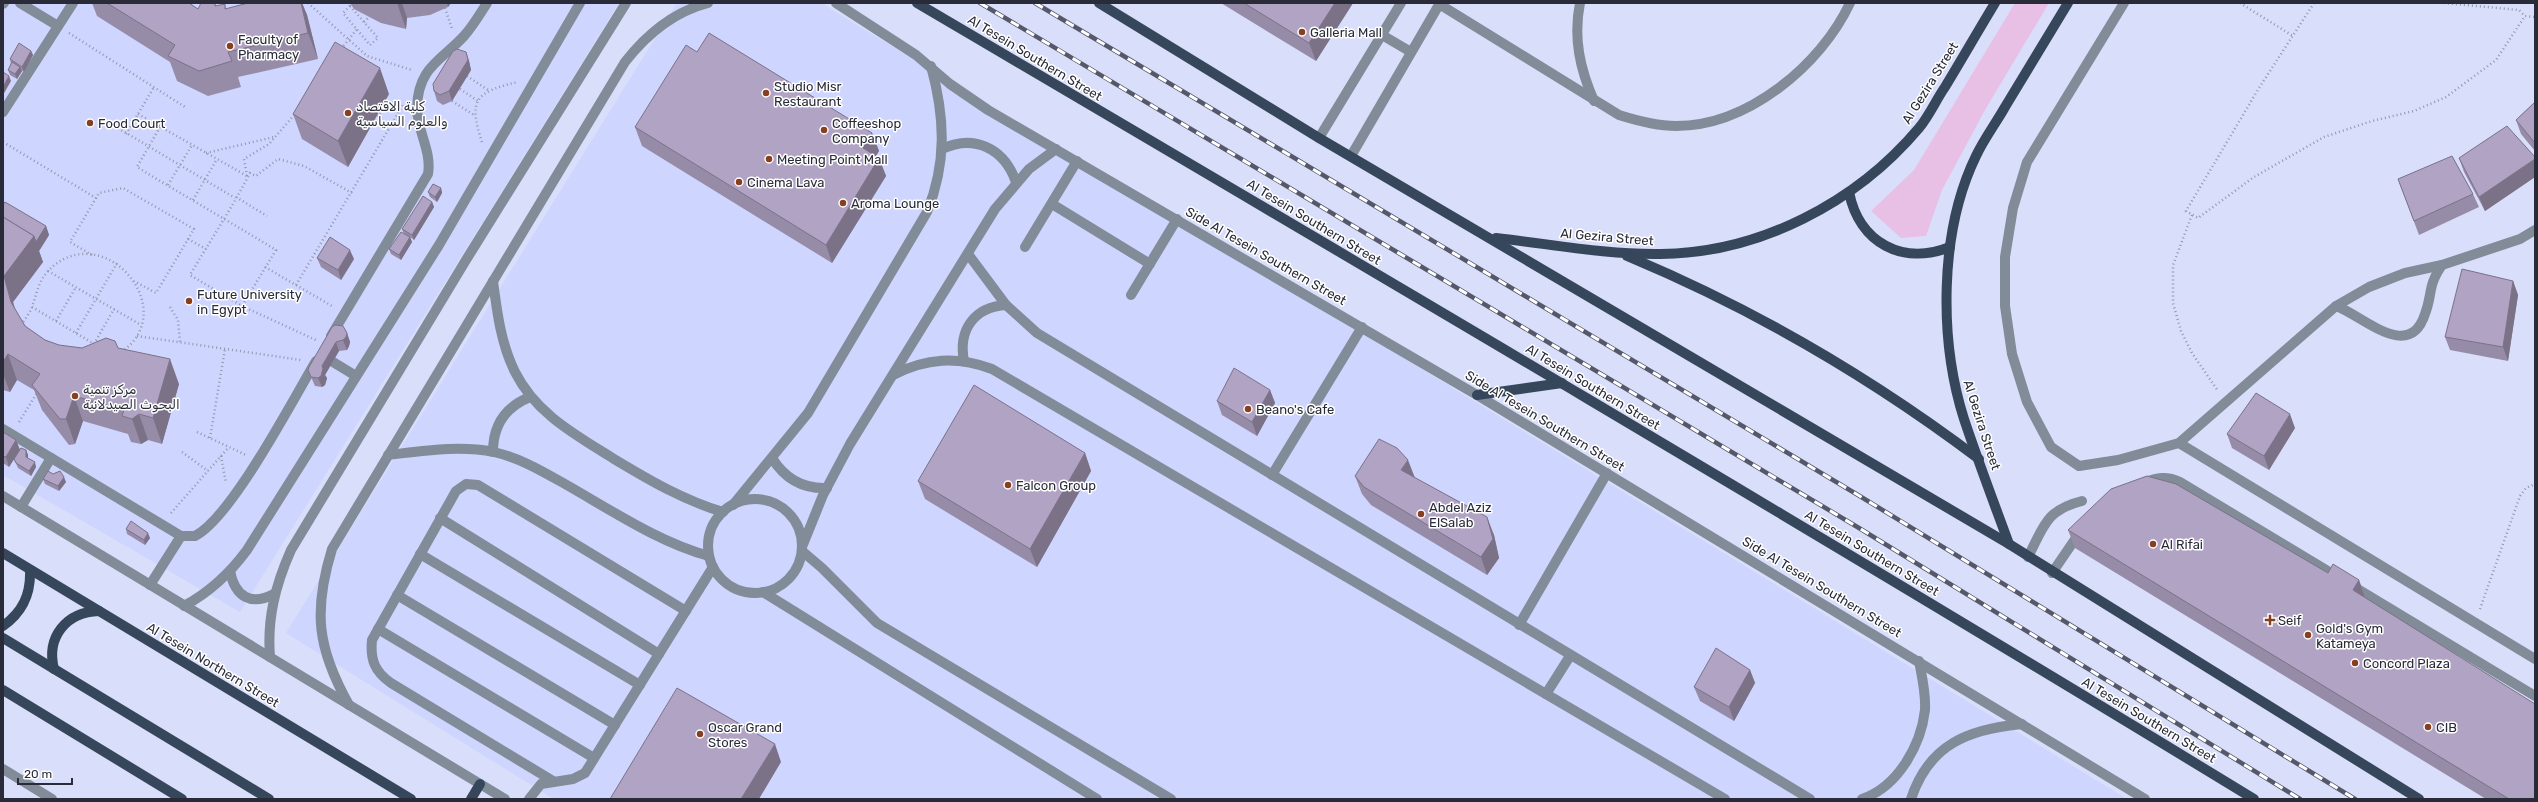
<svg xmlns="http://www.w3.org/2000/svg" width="2538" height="802" viewBox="0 0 2538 802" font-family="Rubik,Cairo,sans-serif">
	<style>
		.built { fill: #ced5fe }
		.green { fill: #e8c0e5 }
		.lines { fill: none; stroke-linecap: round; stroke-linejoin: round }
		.path { stroke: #9397ad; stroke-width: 2.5; stroke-dasharray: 1 3; stroke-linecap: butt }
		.minor { stroke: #828c98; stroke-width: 10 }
		.major { stroke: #36475b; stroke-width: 10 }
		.rail-casing { stroke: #555869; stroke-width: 4.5 }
		.rail { stroke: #fff; stroke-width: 3; stroke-dasharray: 9; stroke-linecap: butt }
		.wall { fill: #978ca8 }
		.shaded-wall { fill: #7b7288 }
		.building { fill: #b0a3c3; stroke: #7b7288 }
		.poi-dot { fill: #87401f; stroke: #fff; stroke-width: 1.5 }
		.labels { text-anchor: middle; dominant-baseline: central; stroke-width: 3; stroke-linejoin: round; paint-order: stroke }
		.poi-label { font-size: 13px; fill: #292b38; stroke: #fff; text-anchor: start }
		.street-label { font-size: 13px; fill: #292b38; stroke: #fff }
	</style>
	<rect width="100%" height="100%" fill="#d9defa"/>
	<g class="built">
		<polygon points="3,3 619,3 240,612 3,475"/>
		<polygon points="677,3 821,3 2127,799 554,799 286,633"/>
	</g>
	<polygon class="green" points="2015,3 2049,3 1985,110 1942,190 1926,236 1901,238 1871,211 1914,170"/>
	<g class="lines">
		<g class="path">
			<polyline points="308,3 367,56 412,70"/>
			<polyline points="2240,3 2293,36"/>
			<polyline points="2314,3 2259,88 2186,211 2198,218 2254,177 2324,137 2372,121 2414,111 2446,97 2496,60 2525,16 2535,17"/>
			<polyline points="2444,3 2519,10 2525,16"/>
			<polygon points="350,6 378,38 370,45 343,13"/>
			<polyline points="445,8 452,29"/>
			<polyline points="364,22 369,17"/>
			<polyline points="69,33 185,107"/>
			<polyline points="341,49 357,29"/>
			<polyline points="467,76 488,90"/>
			<polyline points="460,89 478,101"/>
			<polyline points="452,101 474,115"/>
			<polyline points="138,114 247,176"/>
			<polyline points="374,119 390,103 401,109"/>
			<path d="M160 127 137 167C183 195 230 222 276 250L242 306 190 275C210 241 232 208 250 173L256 176 278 159 304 166 352 193"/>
			<polyline points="118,128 235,198"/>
			<polyline points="126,134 154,87"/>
			<polyline points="3,142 96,198"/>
			<path d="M482 142C468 100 475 92 518 82"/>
			<polyline points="206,153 274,137"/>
			<polyline points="247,176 244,159 269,144 296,113"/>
			<polyline points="168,185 192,145"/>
			<polyline points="236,197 267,216"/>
			<polyline points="193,200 217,159"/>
			<polyline points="2192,215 2173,265 2173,303 2181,331 2192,353 2218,391"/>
			<polyline points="188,239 206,249"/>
			<polyline points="92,255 70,242 99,193 123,188 194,229 156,293 134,281"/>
			<polyline points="265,267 332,306"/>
			<polyline points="48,271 141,325"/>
			<polyline points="296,285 403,105"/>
			<polyline points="242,306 318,341"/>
			<polyline points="32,307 96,345"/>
			<polyline points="170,307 178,320 180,342"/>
			<polyline points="56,321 76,287"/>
			<path d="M21 325C25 319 30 313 32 307 37 293 38 282 48 271 101 216 182 307 123 351"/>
			<polyline points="76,333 117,263"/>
			<polyline points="137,336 301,360"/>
			<polyline points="94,344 114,309"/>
			<polyline points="19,422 37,393"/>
			<polyline points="197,432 246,455"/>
			<polyline points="210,438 225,349"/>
			<polyline points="182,452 208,471"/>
			<polyline points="221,456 226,483"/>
			<polyline points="171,513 229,447"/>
			<polyline points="2480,609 2520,496 2526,488 2535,484"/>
		</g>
		<g class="minor">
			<polyline points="20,3 58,26"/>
			<polyline points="836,3 916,55 950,84 988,110 1477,395 2145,799"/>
			<path d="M1580 3C1573 38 1580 69 1594 101"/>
			<polyline points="2124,3 2027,162 2013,208 2005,257 2005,306 2012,354 2027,402 2051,447 2079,466 2118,460 2179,443 2336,306 2369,287 2405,273 2442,265 2520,239 2535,230"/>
			<polyline points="3,4 4,3"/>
			<path d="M1439 4 1619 115C1638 121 1656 126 1676 126 1748 126 1821 65 1850 3"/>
			<polyline points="1382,35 1411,52"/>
			<polyline points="3,112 73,3"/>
			<polyline points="1319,138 1401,3"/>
			<path d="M942 149C974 134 1004 148 1016 182"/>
			<polyline points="1351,156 1440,3"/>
			<polyline points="1052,204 1150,264"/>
			<polyline points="1025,247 1077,161"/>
			<polyline points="968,254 1006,305 1037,333 1810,799"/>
			<path d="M493 281C497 312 501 344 515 372 536 414 576 435 614 459 649 480 683 500 723 512"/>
			<polyline points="1131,295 1177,219"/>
			<path d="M2336 306C2362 315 2409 363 2425 314 2433 293 2427 287 2442 265"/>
			<path d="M331 336 428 174C432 151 417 131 417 108 418 67 441 61 464 36 473 26 480 14 487 3"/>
			<path d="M964 361C958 330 974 307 1006 305"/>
			<polyline points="333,362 356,376"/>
			<path d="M893 375C926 358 957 356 992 369L1725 799"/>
			<path d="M3 429 181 536H195C232 517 292 401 316 361"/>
			<polyline points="2179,443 2535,659"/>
			<path d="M493 452C493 425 505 407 530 397"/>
			<path d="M388 455C423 451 459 445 494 452 520 458 542 471 565 484 611 510 658 542 709 556"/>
			<path d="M772 458C785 479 803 489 827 488"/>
			<polyline points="1272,475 1362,327"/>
			<path d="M2144 483C2157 477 2167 476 2180 482L2535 696"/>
			<polyline points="3,496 505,799"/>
			<circle cx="755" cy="546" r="47"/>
			<path d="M733 505 808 413 927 212C947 163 945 117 931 66"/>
			<polyline points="21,507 51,458"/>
			<polyline points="440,518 659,654"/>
			<polyline points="802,547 823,495 850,444 995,209 1029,169 1056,149"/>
			<polyline points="802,551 822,568 877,623 1171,799"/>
			<polyline points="420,554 640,685"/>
			<path d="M2028 557C2044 526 2046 510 2082 501"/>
			<path d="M230 571C235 597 251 606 274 594"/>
			<polyline points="2052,573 2080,532"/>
			<polyline points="150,585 181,536"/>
			<polyline points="763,592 1097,799"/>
			<polyline points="397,595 615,725"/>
			<path d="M184 606C210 592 230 573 247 550L439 245 580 3"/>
			<polyline points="1519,625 1607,473"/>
			<polyline points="378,629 594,758"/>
			<path d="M270 657C267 619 275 586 291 550L466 260 626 3"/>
			<polyline points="1546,694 1570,656"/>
			<path d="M349 705C317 648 313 611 332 549L625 62C647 34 673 12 708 3"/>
			<polyline points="3,769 52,799"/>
			<path d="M553 781 391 683C375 672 370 660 372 640L456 491 466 484 478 485 686 611"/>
			<polyline points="529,799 541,784 573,779 585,773 713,567"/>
			<path d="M1862 799C1898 787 1921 745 1925 710 1926 693 1922 677 1919 661"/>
			<path d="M1911 799C1929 744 1969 729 2022 724"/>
		</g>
		<g class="major">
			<path d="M917 3C1364 266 1811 529 2254 799"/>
			<polyline points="1099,3 1319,138 2009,544 2419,799"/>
			<path d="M1849 192C1859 243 1903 266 1950 247"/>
			<path d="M1496 238C1551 244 1606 255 1661 254 1759 253 1856 203 1919 128 1929 116 1936 100 1945 87 1962 59 1978 31 1995 3"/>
			<path d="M1627 256C1754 309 1869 376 1979 459"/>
			<polyline points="1477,395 1562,383"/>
			<path d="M2009 544C1994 503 1978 461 1964 419 1939 340 1939 232 1976 156 1984 139 1996 123 2005 107 2026 72 2047 38 2068 3"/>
			<polyline points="3,553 411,799"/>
			<path d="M3 626C23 612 31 594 30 570"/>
			<polyline points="3,638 269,799"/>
			<path d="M54 669C46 637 66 612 99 611"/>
			<polyline points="3,690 182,799"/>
			<polyline points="471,799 480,784"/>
		</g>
		<defs>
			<g id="rail">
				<polyline points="980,3 1859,528 2300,799"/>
				<polyline points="1035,3 1858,495 2355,799"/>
			</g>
		</defs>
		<use href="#rail" class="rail-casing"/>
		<use href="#rail" class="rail"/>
	</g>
	<g class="wall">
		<polygon points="92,3 189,3 198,9 206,3 215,3 216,6 225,4 226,9 248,3 302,3 307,15 318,59 238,77 241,87 208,96 177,81 170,62 97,16"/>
		<polygon points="350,3 451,3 448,7 430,15 407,18 406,29 381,23 354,9"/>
		<polygon points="1221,3 1353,3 1316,61"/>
		<polygon points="31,51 33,55 24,72 21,70 22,71 17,79 10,75 8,70 11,64 10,59"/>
		<polygon points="466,52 469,61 471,70 452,101 443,105 437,101 434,91"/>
		<polygon points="697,52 872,133 879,151 876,156 879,158 886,176 832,263 642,146 635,127"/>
		<polygon points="389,94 348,167 302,139 293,114"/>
		<polygon points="2535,102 2535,151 2521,134 2516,120"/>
		<polygon points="2535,157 2535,177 2485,211 2464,172 2459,158"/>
		<polygon points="2398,179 2473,194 2479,207 2419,235"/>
		<polygon points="441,188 442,193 437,202 430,197 428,192"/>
		<polygon points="432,202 434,207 414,240 410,237 412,242 401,260 391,254 389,249 404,234 402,229"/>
		<polygon points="3,205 46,226 49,235 39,251 43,262 13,302 15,309 25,326 45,340 59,345 82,348 118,348 179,384 162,444 148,440 141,444 131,442 128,434 83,421 75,444 69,445 42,410 34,390 17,380 10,392 3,390"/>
		<polygon points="317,258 354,259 341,280 321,267"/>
		<polygon points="2513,281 2518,295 2508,361 2450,350 2445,337"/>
		<polygon points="332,327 347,333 350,342 349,346 347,350 339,351 325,375 327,378 325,385 322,387 315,386 308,370"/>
		<polygon points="1270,390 1275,403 1257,436 1222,415 1217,401"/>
		<polygon points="2295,428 2269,470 2232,448 2227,434"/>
		<polygon points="3,432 16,440 20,450 16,455 26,450 28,455 28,458 36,467 31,476 18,468 14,459 9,467 3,463"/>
		<polygon points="1085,453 1091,471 1037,567 925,499 918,481"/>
		<polygon points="1355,476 1415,478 1494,535 1499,558 1487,575 1371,505 1362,494"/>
		<polygon points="43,479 66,482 59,491 45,484"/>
		<polygon points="126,529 150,538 145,545 127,534"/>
		<polygon points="2068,530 2328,573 2359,580 2365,597 2535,799 2486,799 2075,548"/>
		<polygon points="1750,670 1755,683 1734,721 1700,701 1694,687"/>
	</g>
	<g class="shaded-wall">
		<polygon points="301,3 302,3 307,15 318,59 308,33"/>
		<polygon points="397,3 402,3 407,18 406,29"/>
		<polygon points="447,3 451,3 448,7"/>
		<polygon points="1335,3 1353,3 1316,61 1309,43"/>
		<polygon points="31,51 33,55 24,72 22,67"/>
		<polygon points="466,52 469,61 471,70 452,101 449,91"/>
		<polygon points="20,67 22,71 17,79 15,74"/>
		<polygon points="380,68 389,94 348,167 338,141"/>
		<polygon points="9,76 11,81 3,95 3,87"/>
		<polygon points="872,133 879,151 869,166 863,148"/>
		<polygon points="879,158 886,176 832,263 826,245"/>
		<polygon points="2535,159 2535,177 2485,211 2479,197"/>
		<polygon points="441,188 442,193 437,202 435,197"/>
		<polygon points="432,202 434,207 414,240 412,235"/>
		<polygon points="46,226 49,235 39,251 43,262 13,302 20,327 11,302 4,276 34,236"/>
		<polygon points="410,237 412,242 401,260 399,255"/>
		<polygon points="350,250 354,259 341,280 338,270"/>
		<polygon points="2513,281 2518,295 2508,361 2503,347"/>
		<polygon points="347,333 350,342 349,346 347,350 343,340"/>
		<polygon points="336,342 339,351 325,375 327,378 325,385 322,387 318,378 322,366"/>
		<polygon points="8,354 17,380 10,392 3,374 3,362"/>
		<polygon points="170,359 179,384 162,444 153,418"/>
		<polygon points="1270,390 1275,403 1257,436 1252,422"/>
		<polygon points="74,396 83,421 75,444 66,419"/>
		<polygon points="139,414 148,440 141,444 132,419"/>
		<polygon points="2290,414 2295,428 2269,470 2264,456"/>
		<polygon points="16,440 20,450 9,467 6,457"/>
		<polygon points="26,450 28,455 28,462 26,457"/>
		<polygon points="1085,453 1091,471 1037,567 1030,549"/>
		<polygon points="1408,460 1415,478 1401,470"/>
		<polygon points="35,462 36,467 31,476 29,471"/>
		<polygon points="64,477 66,482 59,491 58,486"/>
		<polygon points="1487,517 1494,535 1499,558 1487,575 1481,557"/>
		<polygon points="148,533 150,538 145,545 144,540"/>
		<polygon points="2359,580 2365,598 2353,590"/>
		<polygon points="1750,670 1755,683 1734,721 1729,707"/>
		<polygon points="775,744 781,762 759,799 741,799"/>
	</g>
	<g class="building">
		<polygon points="107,3 189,3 198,9 201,3 215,3 215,6 225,4 225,9 248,3 301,3 308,33 228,52 232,61 199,71 168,56 175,45"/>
		<polygon points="1244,3 1335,3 1309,43"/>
		<polygon points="709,33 872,133 863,148 879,158 826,245 635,127 686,45 697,52"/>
		<polygon points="335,42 380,68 338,141 293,114"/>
		<polygon points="19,43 31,51 22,67 10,59"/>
		<polygon points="457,49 466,52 468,60 449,91 440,95 434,91 433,84 453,51"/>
		<polygon points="12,62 20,67 15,74 8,70"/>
		<polygon points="3,72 9,76 3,87"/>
		<polygon points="2535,102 2535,143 2516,120"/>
		<polygon points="2507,126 2535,157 2535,159 2479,197 2459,158"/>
		<polygon points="2452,156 2473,194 2414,221 2398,179"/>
		<polygon points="433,184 441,188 435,197 428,192"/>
		<polygon points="423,196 432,202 412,235 402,229"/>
		<polygon points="5,202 46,226 36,242 34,236 3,217 3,205"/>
		<polygon points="3,217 34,236 4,276 11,302 25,326 45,340 59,345 82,348 106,338 115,341 118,348 170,359 153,418 139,414 132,419 122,416 124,410 74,396 66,419 60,419 32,385 40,374 8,354 3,362"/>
		<polygon points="401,232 410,237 399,255 389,249"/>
		<polygon points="330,237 350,250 338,270 317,258"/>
		<polygon points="2462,269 2513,281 2503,347 2445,337"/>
		<polygon points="335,325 343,326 347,333 346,337 343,340 336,342 322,366 323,369 321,376 318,378 311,377 308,370 309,367 332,327"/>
		<polygon points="1234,368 1270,390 1252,422 1217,401"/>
		<polygon points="974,385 1085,453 1030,549 918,481"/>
		<polygon points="2256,393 2290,414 2264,456 2227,434"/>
		<polygon points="3,432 16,440 6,457 3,456"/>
		<polygon points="1379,439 1397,448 1408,460 1401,470 1487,517 1493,539 1481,557 1364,487 1355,476"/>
		<polygon points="21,448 26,450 26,457 35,462 29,471 16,463 14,459"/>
		<polygon points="48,471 53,474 60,471 64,477 58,486 43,479"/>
		<polygon points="2147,476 2176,484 2328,573 2333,564 2359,580 2353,590 2535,704 2535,799 2509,799 2068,530 2111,489"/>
		<polygon points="131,521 148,533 144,540 126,529"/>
		<polygon points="1716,648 1750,670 1729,707 1694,687"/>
		<polygon points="677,688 775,744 741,799 610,799"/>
	</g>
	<g class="poi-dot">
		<circle cx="1302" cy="32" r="4"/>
		<circle cx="230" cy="46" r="4"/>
		<circle cx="766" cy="93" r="4"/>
		<circle cx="348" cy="113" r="4"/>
		<circle cx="90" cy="123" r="4"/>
		<circle cx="824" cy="130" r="4"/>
		<circle cx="769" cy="159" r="4"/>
		<circle cx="739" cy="182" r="4"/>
		<circle cx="843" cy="203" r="4"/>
		<circle cx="189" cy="301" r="4"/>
		<circle cx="75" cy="396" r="4"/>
		<circle cx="1248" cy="409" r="4"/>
		<circle cx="1008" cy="485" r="4"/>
		<circle cx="1421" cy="514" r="4"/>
		<circle cx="2153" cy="544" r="4"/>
		<path d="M2268 614h4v4h4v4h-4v4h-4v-4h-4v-4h4z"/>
		<circle cx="2308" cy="635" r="4"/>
		<circle cx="2355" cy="663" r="4"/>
		<circle cx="2428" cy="727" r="4"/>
		<circle cx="700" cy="734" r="4"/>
	</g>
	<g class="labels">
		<g class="poi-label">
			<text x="1310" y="32">Galleria Mall</text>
			<text x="238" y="39">Faculty of<tspan x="238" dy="15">Pharmacy</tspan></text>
			<text x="774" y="86">Studio Misr<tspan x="774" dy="15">Restaurant</tspan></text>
			<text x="356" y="106">كلية الاقتصاد<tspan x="356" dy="15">والعلوم السياسية</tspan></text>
			<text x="98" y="123">Food Court</text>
			<text x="832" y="123">Coffeeshop<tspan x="832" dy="15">Company</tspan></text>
			<text x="777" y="159">Meeting Point Mall</text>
			<text x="747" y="182">Cinema Lava</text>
			<text x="851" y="203">Aroma Lounge</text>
			<text x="197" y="294">Future University<tspan x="197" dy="15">in Egypt</tspan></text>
			<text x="83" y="389">مركز تنمية<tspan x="83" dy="15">البحوث الصيدلانية</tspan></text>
			<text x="1256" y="409">Beano's Cafe</text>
			<text x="1016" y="485">Falcon Group</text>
			<text x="1429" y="507">Abdel Aziz<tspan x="1429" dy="15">ElSalab</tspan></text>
			<text x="2161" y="544">Al Rifai</text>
			<text x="2278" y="620">Seif</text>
			<text x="2316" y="628">Gold's Gym<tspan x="2316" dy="15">Katameya</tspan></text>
			<text x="2363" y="663">Concord Plaza</text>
			<text x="708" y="727">Oscar Grand<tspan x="708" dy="15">Stores</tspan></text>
			<text x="2436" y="727">CIB</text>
		</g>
		<g class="street-label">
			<text transform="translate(1035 58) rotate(31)">Al Tesein Southern Street</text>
			<text transform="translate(1930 83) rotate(-58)">Al Gezira Street</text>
			<text transform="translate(1314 222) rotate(31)">Al Tesein Southern Street</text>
			<text transform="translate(1607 237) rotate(5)">Al Gezira Street</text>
			<text transform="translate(1266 256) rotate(30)">Side Al Tesein Southern Street</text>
			<text transform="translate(1593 387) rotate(31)">Al Tesein Southern Street</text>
			<text transform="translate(1545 421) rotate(31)">Side Al Tesein Southern Street</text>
			<text transform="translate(1982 425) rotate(72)">Al Gezira Street</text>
			<text transform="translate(1872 553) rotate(31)">Al Tesein Southern Street</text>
			<text transform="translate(1822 587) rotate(31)">Side Al Tesein Southern Street</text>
			<text transform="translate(213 665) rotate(31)">Al Tesein Northern Street</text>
			<text transform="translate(2149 720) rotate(31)">Al Tesein Southern Street</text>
		</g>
	</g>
	<rect width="2538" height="802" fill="none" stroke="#292b38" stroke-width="8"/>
	<path d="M18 778v6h54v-6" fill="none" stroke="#292b38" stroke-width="2"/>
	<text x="24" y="778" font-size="12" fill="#292b38" stroke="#ffffff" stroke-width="3" paint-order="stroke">20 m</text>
</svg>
